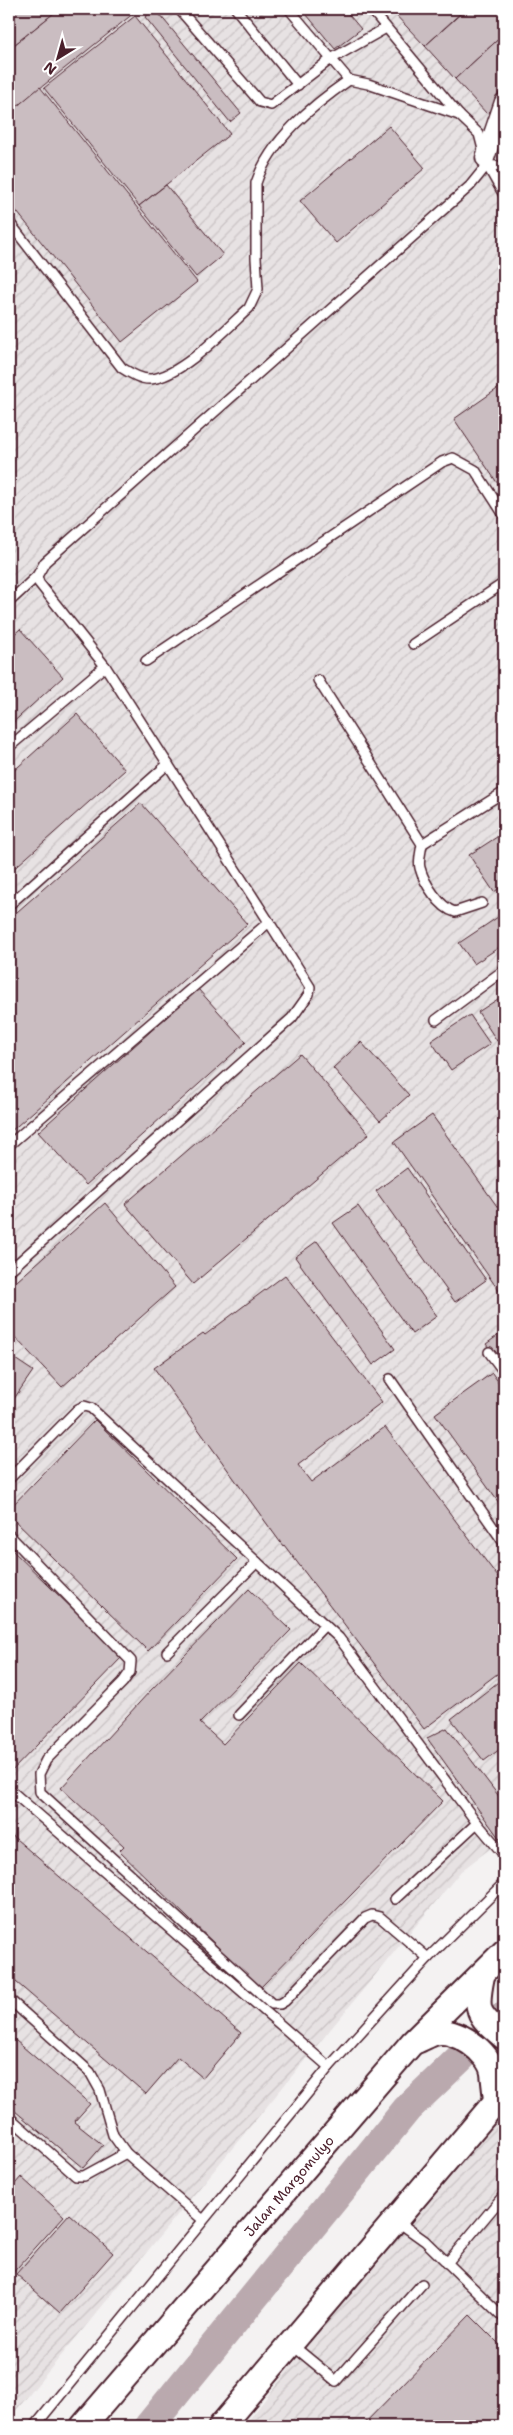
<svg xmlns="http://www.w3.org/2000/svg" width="513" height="2435" viewBox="0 0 513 2435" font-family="'Shantell Sans',sans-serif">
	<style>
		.industrial { fill: url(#industrial-furrows) }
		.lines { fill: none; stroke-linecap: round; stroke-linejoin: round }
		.river { stroke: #baa9ae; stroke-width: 30 }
		.building { fill: #cabdc1; stroke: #4a1f2b }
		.service-casing { stroke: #4a1f2b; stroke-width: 12 }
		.minor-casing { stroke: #4a1f2b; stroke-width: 21 }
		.secondary-casing { stroke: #4a1f2b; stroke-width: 28 }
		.service { stroke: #fff; stroke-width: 9 }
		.minor { stroke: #fff; stroke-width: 18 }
		.secondary { stroke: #fff; stroke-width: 24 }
		.labels { text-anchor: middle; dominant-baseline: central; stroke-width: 5; stroke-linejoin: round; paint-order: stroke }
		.street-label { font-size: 14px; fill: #4a1f2b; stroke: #fff }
	</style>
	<defs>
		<pattern id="industrial-furrows" width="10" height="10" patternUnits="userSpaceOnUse" patternTransform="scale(1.25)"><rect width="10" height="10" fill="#e7e2e3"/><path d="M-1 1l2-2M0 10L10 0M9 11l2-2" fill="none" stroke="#c8c1c3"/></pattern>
	</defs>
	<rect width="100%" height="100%" fill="#f4f2f2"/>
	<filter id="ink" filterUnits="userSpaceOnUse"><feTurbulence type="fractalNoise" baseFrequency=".02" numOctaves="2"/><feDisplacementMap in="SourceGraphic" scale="10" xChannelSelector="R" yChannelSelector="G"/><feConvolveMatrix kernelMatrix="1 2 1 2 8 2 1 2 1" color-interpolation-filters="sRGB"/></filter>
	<g filter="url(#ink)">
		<g class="industrial">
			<polygon points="9,9 504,9 504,1838 461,1871 9,2419"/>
			<polygon points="504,2106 504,2426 244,2426 468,2142"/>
		</g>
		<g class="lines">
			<polyline class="river" points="149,2426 407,2109 504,2016"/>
		</g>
		<g class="building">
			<polygon points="9,9 59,9 9,49"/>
			<polygon points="59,9 139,9 9,113 9,49"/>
			<polygon points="155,9 241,113 230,122 145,17"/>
			<polygon points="302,9 344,9 361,29 335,49"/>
			<polygon points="390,9 465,9 425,46"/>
			<polygon points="466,9 504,9 504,34 455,79 425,46"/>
			<polygon points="135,16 230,134 139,206 44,88"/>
			<polygon points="504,34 504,98 487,114 455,79"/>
			<polygon points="40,87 197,282 122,342 9,202 9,113"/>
			<polygon points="389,126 425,168 336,243 300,201"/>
			<polygon points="166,185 223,255 196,277 139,206"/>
			<polygon points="503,385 504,387 504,493 454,419"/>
			<polygon points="20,629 63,677 9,726 9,639"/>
			<polygon points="77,714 125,770 9,873 9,775"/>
			<polygon points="141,803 247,924 9,1133 9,919"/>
			<polygon points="500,835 504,842 504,885 494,892 469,855"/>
			<polygon points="504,913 504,944 474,964 459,943"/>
			<polygon points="198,989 246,1042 86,1185 38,1132"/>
			<polygon points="504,995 504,1036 497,1041 478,1012"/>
			<polygon points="470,1015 490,1044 451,1070 431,1041"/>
			<polygon points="361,1042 409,1095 380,1121 333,1068"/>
			<polygon points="300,1054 369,1134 193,1284 125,1204"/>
			<polygon points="432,1115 504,1216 504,1298 394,1142"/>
			<polygon points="407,1168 486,1280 455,1302 376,1191"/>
			<polygon points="105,1203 175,1287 62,1387 9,1331 9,1288"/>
			<polygon points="358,1206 437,1316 412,1334 333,1223"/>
			<polygon points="317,1241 395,1349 373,1365 295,1257"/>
			<polygon points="9,1244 14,1250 9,1255"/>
			<polygon points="285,1275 382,1402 298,1465 311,1482 385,1427 504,1585 504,1675 501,1671 424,1729 284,1545 283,1546 154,1368 203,1333 205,1335"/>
			<polygon points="504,1331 504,1369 486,1344"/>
			<polygon points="9,1355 33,1371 9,1406"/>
			<polygon points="492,1373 504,1390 504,1510 435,1414"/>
			<polygon points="95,1420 237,1559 148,1651 9,1515 9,1509"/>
			<polygon points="9,1547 122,1657 9,1774"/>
			<polygon points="249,1589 291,1630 200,1723 223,1744 301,1663 443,1801 260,1988 119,1851 124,1846 61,1788 150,1691"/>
			<polygon points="502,1679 504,1682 504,1746 484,1761 451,1719"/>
			<polygon points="447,1728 504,1803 504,1845 427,1738"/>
			<polygon points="9,1833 241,2033 203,2078 178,2057 146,2094 9,1976"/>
			<polygon points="9,2035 90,2104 74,2122 103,2145 83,2168 9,2106"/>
			<polygon points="21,2177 64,2216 9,2277 9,2191"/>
			<polygon points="69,2214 113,2253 60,2313 16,2274"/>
			<polygon points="470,2315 504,2349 504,2426 362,2426"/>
		</g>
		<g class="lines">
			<defs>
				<g id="service">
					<polyline points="179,9 260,102 271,105 331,59 386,28"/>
					<polyline points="236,9 298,85"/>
					<polyline points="289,9 349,80"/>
					<polyline points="371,9 459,115 479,134 487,165 504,195"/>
					<path d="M9 222 122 368C130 373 141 380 151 379 181 377 227 328 249 308L258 289 256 258V183C270 140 313 105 349 80L368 84 459 115"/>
					<polyline points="9,602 37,576"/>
					<polyline points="413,644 504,583"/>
					<polyline points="146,661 442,462 453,458 475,470 504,515"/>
					<path d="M318 680 422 844C421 852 418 861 420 868 424 883 440 908 455 912L482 903"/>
					<polyline points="9,747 105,666 39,583 37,576 45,562 470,186 487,165 504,167"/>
					<polyline points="422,844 504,792"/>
					<polyline points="9,905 168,764"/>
					<polyline points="436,1020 504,970"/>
					<polyline points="9,1145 269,922 105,666"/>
					<polyline points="9,1271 292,1018 309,994 310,987 269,922"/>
					<polyline points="489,1352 504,1372"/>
					<polyline points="390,1379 504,1543"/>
					<polyline points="9,1479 78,1409 84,1406 91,1408 339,1638 477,1823 504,1855"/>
					<polyline points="9,1535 131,1661 130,1672 123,1682 46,1760 39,1774 40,1792 272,2004 280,2004 285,2001 365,1918 372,1915 380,1917 428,1958"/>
					<polyline points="167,1652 257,1562"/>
					<polyline points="239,1715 325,1625"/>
					<polyline points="9,1789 329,2067"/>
					<polyline points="395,1899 477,1823"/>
					<polyline points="9,1999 90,2072 100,2090 113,2135 126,2153 203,2220"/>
					<polyline points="9,2117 76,2176 84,2176 126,2153"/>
					<polyline points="397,2221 425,2241 504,2318"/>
					<polyline points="447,2263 504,2195"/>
					<polyline points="291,2344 336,2381 422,2284"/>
					<polyline points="35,2426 329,2067 428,1958 504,1883"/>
				</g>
				<polyline id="minor" points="485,158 504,102"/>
				<g id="secondary">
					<path d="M482 1976C475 2010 476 2014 504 2037"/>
					<path d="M416 2041C422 2039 428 2035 434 2033 455 2027 490 2052 493 2073 494 2082 495 2091 496 2100"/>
					<polyline points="83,2426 412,2043 504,1952"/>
					<polyline points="221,2426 504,2092"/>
				</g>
			</defs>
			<use href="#service" class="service-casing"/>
			<use href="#minor" class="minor-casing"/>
			<use href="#secondary" class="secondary-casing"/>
			<use href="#service" class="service"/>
			<use href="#minor" class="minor"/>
			<use href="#secondary" class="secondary"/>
		</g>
	</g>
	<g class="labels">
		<g class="street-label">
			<text transform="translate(289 2186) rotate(-49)">Jalan Margomulyo</text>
		</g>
	</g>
	<rect width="513" height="2435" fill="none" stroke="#fff" stroke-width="30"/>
	<rect x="15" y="15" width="483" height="2405" fill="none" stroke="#4a1f2b" stroke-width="2" filter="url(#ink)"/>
	<g transform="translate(58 58) rotate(217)" stroke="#ffffff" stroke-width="4" paint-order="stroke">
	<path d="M0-4L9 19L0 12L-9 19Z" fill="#4a1f2b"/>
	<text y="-8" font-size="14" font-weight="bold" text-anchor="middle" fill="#4a1f2b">N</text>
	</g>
</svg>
